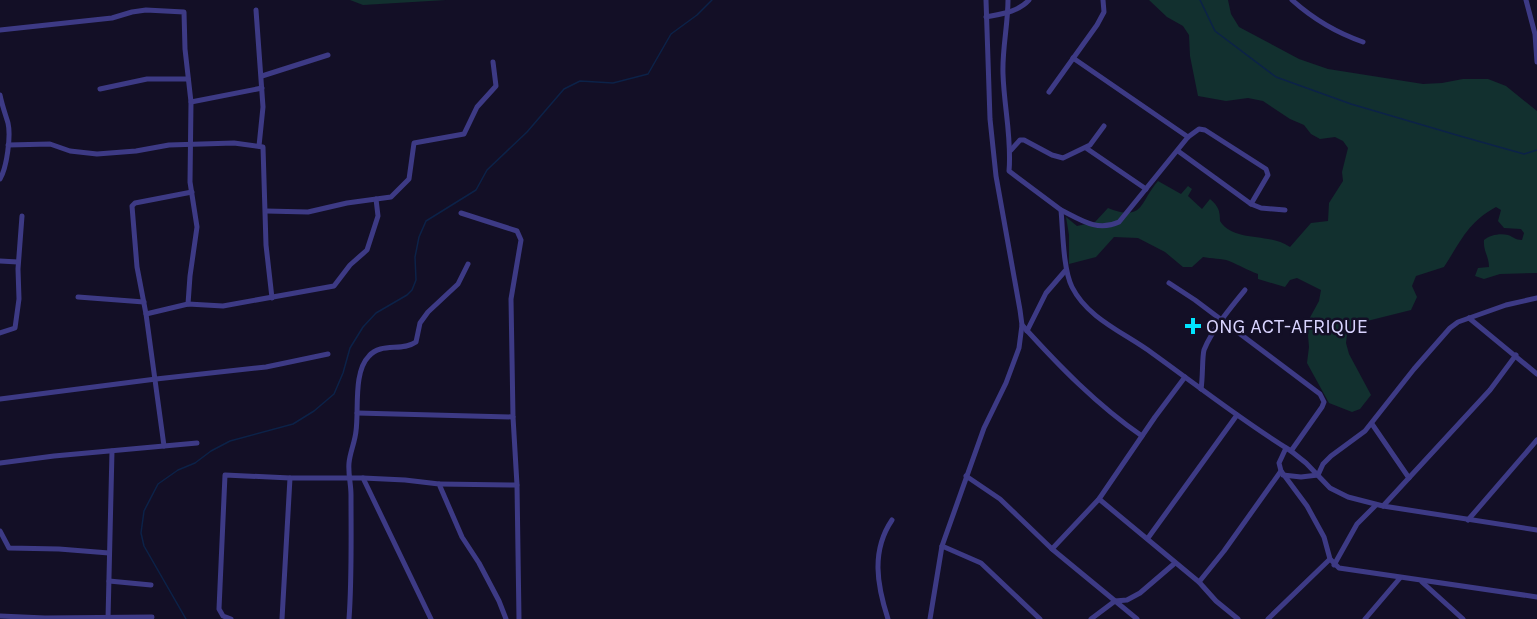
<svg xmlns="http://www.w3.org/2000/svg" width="1537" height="619" viewBox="0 0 1537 619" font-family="Karla,sans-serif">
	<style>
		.green { fill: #12302f }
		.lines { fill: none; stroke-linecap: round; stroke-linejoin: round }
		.stream { stroke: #0c2248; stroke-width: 1.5 }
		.street { stroke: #3d3a85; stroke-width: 5 }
		.poi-dot { fill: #00e5ff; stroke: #130f26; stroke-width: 2 }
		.labels { text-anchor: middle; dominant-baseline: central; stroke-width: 5; stroke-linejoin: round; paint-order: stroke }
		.poi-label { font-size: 20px; fill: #d9d4ff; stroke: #130f26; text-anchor: start }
	</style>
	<rect width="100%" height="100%" fill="#130f26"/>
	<g class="green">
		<polygon points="350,0 446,0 363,5"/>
		<path d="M1149 0H1228L1231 14 1239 27 1299 59 1328 69 1423 84 1442 83 1463 79H1488L1506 86 1537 111V273L1500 274 1484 279 1475 276 1478 268 1489 267C1489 256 1483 251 1484 240 1490 235 1500 233 1508 235 1514 237 1515 240 1522 240L1524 233 1521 229 1504 228 1498 221 1501 210 1496 207C1468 222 1461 241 1444 267L1416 276 1412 286 1417 297 1411 310 1355 324 1347 334 1346 343 1349 354 1371 395 1360 409 1352 412 1329 403 1307 363 1309 347 1307 323 1319 301 1321 290 1297 278 1290 280 1285 287 1258 279V274C1247 270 1239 265 1229 261 1222 258 1211 259 1203 257L1192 267H1183L1165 252 1138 238 1114 237 1096 257 1069 264V235L1066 217 1077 226 1095 222 1108 208C1144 222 1139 203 1158 181L1181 194 1188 186 1192 189 1188 196 1202 209 1210 199C1218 206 1220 210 1220 221 1234 243 1268 232 1290 247L1311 223 1328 221 1329 203 1343 181 1342 172 1348 148 1343 141 1335 137 1320 139 1311 134 1304 125 1290 119 1263 101 1248 98 1226 101 1198 96 1190 56 1189 35 1183 26 1167 17Z"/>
	</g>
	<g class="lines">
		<g class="stream">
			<polyline points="1200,0 1215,31 1276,77 1351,104 1460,136 1524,154 1537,150"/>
			<polyline points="186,619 144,546 141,533 144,511 158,484 178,470 195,463 211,451 230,441 293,424 314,411 334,394 343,373 350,348 363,327 376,313 407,295 412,290 416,280 415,257 419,237 426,221 476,190 487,170 527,132 564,89 580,81 613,83 648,74 671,34 697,15 712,0"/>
		</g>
		<g class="street">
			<path d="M1008 0C1008 25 1002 49 1003 74 1004 107 1012 139 1009 171L1061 210C1063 232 1063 269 1072 287 1088 319 1125 333 1152 353 1198 386 1242 421 1291 451L1322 407 1324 402 1320 394 1195 300 1169 283"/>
			<path d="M1292 0C1312 18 1337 33 1363 42"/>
			<polyline points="1526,0 1535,34 1537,62"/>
			<polyline points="256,10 263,107 259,146"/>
			<path d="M986 17C1001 14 1018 12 1029 0"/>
			<polyline points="0,30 112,18 132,12 146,10 184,12 185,49 191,102 190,182 197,227 190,276 188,304"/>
			<polyline points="1073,58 1188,137"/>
			<polyline points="262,76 328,55"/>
			<polyline points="100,89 147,79 188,79"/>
			<polyline points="1049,92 1097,25 1104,12 1103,0"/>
			<path d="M0 95C2 105 5 113 8 123 11 136 7 167 0 179"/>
			<polyline points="191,102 262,88"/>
			<polyline points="8,145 50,144 70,151 97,154 136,151 169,145 234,143 263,147 266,245 272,298"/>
			<polyline points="1086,148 1146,189"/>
			<polyline points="1011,150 1020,140 1024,140 1052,155 1063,158 1090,145 1104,126"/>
			<polyline points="1251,204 1261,208 1285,210"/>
			<path d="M1061 210C1081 220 1097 232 1119 222L1188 137 1199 129 1205 130 1266 169 1268 175 1251 204 1178 151"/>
			<polyline points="266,211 308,212 347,203 391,197 409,179 414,143 464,134 477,107 496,86 493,62"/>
			<polyline points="461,213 517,231 521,240 511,299 513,417 517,485"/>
			<polyline points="0,261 18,262"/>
			<polyline points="78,297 144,302"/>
			<polyline points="146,314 188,304 223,306 334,286 350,265 367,250 378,216 376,199"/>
			<polyline points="1469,318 1537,374"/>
			<path d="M1022 325C1059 366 1097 405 1142 436"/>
			<polyline points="1027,331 1046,293 1065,271"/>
			<polyline points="0,333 15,328 19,299 18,269 22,216"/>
			<path d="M1201 389C1203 378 1202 357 1204 350 1212 330 1231 307 1245 290"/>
			<polyline points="0,399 156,379 266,367 328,354"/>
			<polyline points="357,413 513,417"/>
			<polyline points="1372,424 1409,478"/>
			<polyline points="164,446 146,314 137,267 132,206 135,203 192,192"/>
			<polyline points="1286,448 1279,463 1281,471 1307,506 1324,537 1330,559 1339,568 1537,597"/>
			<polyline points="1291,451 1306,463 1330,488 1348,497 1383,506 1537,530"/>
			<polyline points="0,463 54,456 197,443"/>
			<polyline points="1283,475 1301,477 1318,475"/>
			<polyline points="1318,475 1323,464 1331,456 1365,431 1414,369 1450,328 1458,322 1506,305 1537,298"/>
			<polyline points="966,476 1000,499 1052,549 1137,619"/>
			<polyline points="363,478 405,480 439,484 462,537 479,563 499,601 506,619"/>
			<polyline points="439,484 517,485 519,619"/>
			<polyline points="1099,499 1199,582 1216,601 1238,619"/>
			<polyline points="1383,506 1490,390 1516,355"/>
			<polyline points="1468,520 1537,440"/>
			<polyline points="0,531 9,548 59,549 109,553"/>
			<polyline points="1148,538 1237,415"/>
			<polyline points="942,546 981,563 1040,619"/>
			<polyline points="1052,549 1099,499 1155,417 1185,377"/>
			<polyline points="1334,565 1357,524 1376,505"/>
			<polyline points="109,581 151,585"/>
			<polyline points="1199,582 1224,551 1281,471"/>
			<polyline points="1422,582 1463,619"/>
			<polyline points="0,616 45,618 152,617"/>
			<polyline points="108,619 112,451"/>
			<polyline points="231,619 223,616 219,609 225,475 290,478 363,478 431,619"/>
			<polyline points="282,619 290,478"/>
			<path d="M349 619C352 578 351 536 351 495 351 484 348 474 349 463 350 452 355 442 356 431 359 410 353 372 369 356 381 342 402 352 416 342L420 323 428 312 458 284 468 264"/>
			<path d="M888 619C877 585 871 551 892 520"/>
			<polyline points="930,619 942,546 984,428 1006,383 1019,348 1022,325 1020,310 996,176 990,119 986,0"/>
			<polyline points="1091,619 1115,601 1127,600 1140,593 1175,563"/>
			<polyline points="1268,619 1330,559"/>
			<polyline points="1365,619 1400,578"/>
		</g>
	</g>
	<path class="poi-dot" d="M1190 317h6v6h6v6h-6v6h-6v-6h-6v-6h6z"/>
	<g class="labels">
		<g class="poi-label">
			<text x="1206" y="326">ONG ACT-AFRIQUE</text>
		</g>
	</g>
</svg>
